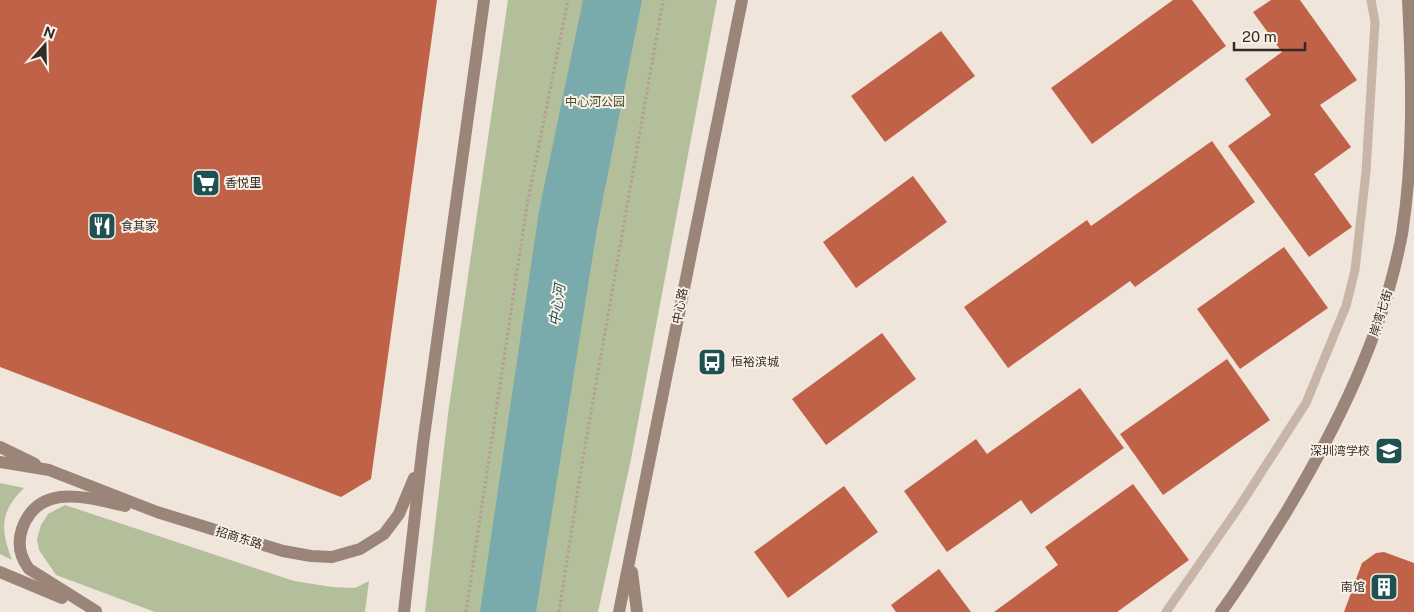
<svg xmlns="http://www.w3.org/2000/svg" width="1414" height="612" viewBox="0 0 1414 612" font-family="'Public Sans','Noto Sans SC',sans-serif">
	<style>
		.green { fill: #b3be9b }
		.water { fill: #7aabac }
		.building { fill: #c06248 }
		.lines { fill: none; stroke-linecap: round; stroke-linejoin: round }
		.path { stroke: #b39f91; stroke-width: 3; stroke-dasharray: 2.5 2.5; stroke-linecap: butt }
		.lane { stroke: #c7b5a7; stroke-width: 9 }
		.secondary { stroke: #9b8478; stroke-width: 12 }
		.labels { text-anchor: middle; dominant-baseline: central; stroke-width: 4; stroke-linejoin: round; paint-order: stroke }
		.park-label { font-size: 12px; fill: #44512c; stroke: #f8efe6 }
		.poi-label { font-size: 12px; fill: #342b27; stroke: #f8efe6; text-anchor: start }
		.street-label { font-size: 12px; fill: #342b27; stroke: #f8efe6 }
		.water-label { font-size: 14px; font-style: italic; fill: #1f5153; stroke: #f8efe6 }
	</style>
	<rect width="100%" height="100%" fill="#f0e5da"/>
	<g class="green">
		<polygon points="508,0 717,0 631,459 598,612 425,612 448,414"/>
		<path d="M0 483 24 488C0 512 0 528 12 560L0 554Z"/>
		<polygon points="65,505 294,581 332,587 355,588 369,581 365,612 155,612 56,575 39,550 37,539 41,525 48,514"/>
	</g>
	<polygon class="water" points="583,0 642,0 597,229 536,612 480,612 539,211"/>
	<g class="building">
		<polygon points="0,0 437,0 371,479 341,497 0,367"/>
		<polygon points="1173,0 1192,0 1226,46 1092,144 1051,88"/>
		<polygon points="1271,0 1300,0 1357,80 1320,105 1351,147 1314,174 1352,227 1309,257 1228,146 1271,115 1245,79 1282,52 1253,12"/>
		<polygon points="941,31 975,76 885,142 851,96"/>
		<polygon points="1212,141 1255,202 1135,287 1130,281 1008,368 964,307 1087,220 1091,226"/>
		<polygon points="913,176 947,222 856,288 823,242"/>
		<polygon points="1284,247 1328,308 1240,369 1197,309"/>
		<polygon points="882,333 916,379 826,445 792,399"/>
		<polygon points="1227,359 1270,420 1163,495 1120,434"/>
		<polygon points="1080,388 1124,448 1031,514 1021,500 947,552 904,491 976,439 987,454"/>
		<polygon points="1133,484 1189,560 1117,612 994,612 1058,565 1045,547"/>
		<polygon points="844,486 878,532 788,598 754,552"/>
		<polygon points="1384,552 1414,563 1414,612 1344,612 1362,563 1376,553"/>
		<polygon points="939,569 971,612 896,612 891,605"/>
	</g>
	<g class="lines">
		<g class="path">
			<polyline points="466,612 527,205 568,0"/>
			<polyline points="559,612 582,464 663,0"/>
		</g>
		<polyline class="lane" points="1166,612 1239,507 1306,403 1346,306 1355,270 1366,172 1375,22 1371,0"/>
		<g class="secondary">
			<polyline points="0,447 35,464"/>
			<polyline points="0,462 49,470 157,512 283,551 311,556 332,557 360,549 384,534 399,514 414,478"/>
			<polyline points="0,572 62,598"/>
			<polyline points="632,572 637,612"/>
			<path d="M96 611 29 569C20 557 17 544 22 529 39 481 88 498 125 506"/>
			<polyline points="404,612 423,444 484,0"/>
			<polyline points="619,612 742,0"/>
			<path d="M1221 612C1244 581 1264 547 1285 514 1337 427 1383 335 1402 234 1414 157 1412 77 1408 0"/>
		</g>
	</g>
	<defs>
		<symbol id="supermarket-square" viewBox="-11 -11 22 22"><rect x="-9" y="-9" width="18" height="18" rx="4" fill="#1f5153" stroke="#f8efe6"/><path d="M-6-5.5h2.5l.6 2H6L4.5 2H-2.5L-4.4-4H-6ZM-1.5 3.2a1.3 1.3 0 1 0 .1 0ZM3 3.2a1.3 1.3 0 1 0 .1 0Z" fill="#fff"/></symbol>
		<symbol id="restaurant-square" viewBox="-11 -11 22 22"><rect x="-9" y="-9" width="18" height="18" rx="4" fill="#1f5153" stroke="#f8efe6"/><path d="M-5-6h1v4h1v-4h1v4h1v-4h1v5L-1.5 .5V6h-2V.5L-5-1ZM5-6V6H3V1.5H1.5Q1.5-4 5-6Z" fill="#fff"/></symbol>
		<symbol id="bus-square" viewBox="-11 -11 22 22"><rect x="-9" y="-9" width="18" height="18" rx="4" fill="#1f5153" stroke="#f8efe6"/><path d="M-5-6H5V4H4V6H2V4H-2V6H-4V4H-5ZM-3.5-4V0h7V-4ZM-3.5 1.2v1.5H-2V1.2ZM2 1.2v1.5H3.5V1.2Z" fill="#fff"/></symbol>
		<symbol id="school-square" viewBox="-11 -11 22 22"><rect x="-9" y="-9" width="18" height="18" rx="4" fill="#1f5153" stroke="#f8efe6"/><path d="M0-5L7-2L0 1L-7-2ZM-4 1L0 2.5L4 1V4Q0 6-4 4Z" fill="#fff"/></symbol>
		<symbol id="building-square" viewBox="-11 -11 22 22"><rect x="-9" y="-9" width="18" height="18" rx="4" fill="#1f5153" stroke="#f8efe6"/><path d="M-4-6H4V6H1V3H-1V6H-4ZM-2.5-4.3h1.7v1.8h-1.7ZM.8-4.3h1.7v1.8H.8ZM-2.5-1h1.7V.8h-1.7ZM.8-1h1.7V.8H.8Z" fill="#fff"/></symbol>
	</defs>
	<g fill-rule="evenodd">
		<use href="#supermarket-square" x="190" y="167" width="32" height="32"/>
		<use href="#restaurant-square" x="86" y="210" width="32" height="32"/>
		<use href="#bus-square" x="696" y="346" width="32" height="32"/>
		<use href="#school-square" x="1373" y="435" width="32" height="32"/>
		<use href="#building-square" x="1368" y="571" width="32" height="32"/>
	</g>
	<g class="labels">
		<g class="park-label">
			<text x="595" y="102">中心河公园</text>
		</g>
		<g class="poi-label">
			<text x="225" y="183">香悦里</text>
			<text x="121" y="226">食其家</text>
			<text x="731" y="362">恒裕滨城</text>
			<text x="1370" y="451" text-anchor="end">深圳湾学校</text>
			<text x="1365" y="587" text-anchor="end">南馆</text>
		</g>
		<g class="street-label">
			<text transform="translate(680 306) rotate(-79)">中心路</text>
			<text transform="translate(1381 313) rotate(-72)">岸湾七街</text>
			<text transform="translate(239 538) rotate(17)">招商东路</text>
		</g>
		<g class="water-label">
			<text transform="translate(557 305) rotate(-82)">中心河</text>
		</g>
	</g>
	<g transform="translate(45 45) rotate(20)" stroke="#f8efe6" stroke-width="4" paint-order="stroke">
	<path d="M0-4L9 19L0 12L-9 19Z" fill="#342b27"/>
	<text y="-8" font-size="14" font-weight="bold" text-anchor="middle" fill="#342b27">N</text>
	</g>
	<path d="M1234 42v8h71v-8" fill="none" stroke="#342b27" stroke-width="2.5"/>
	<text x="1242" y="42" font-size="15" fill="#342b27" stroke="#f8efe6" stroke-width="4" paint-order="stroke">20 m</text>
</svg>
